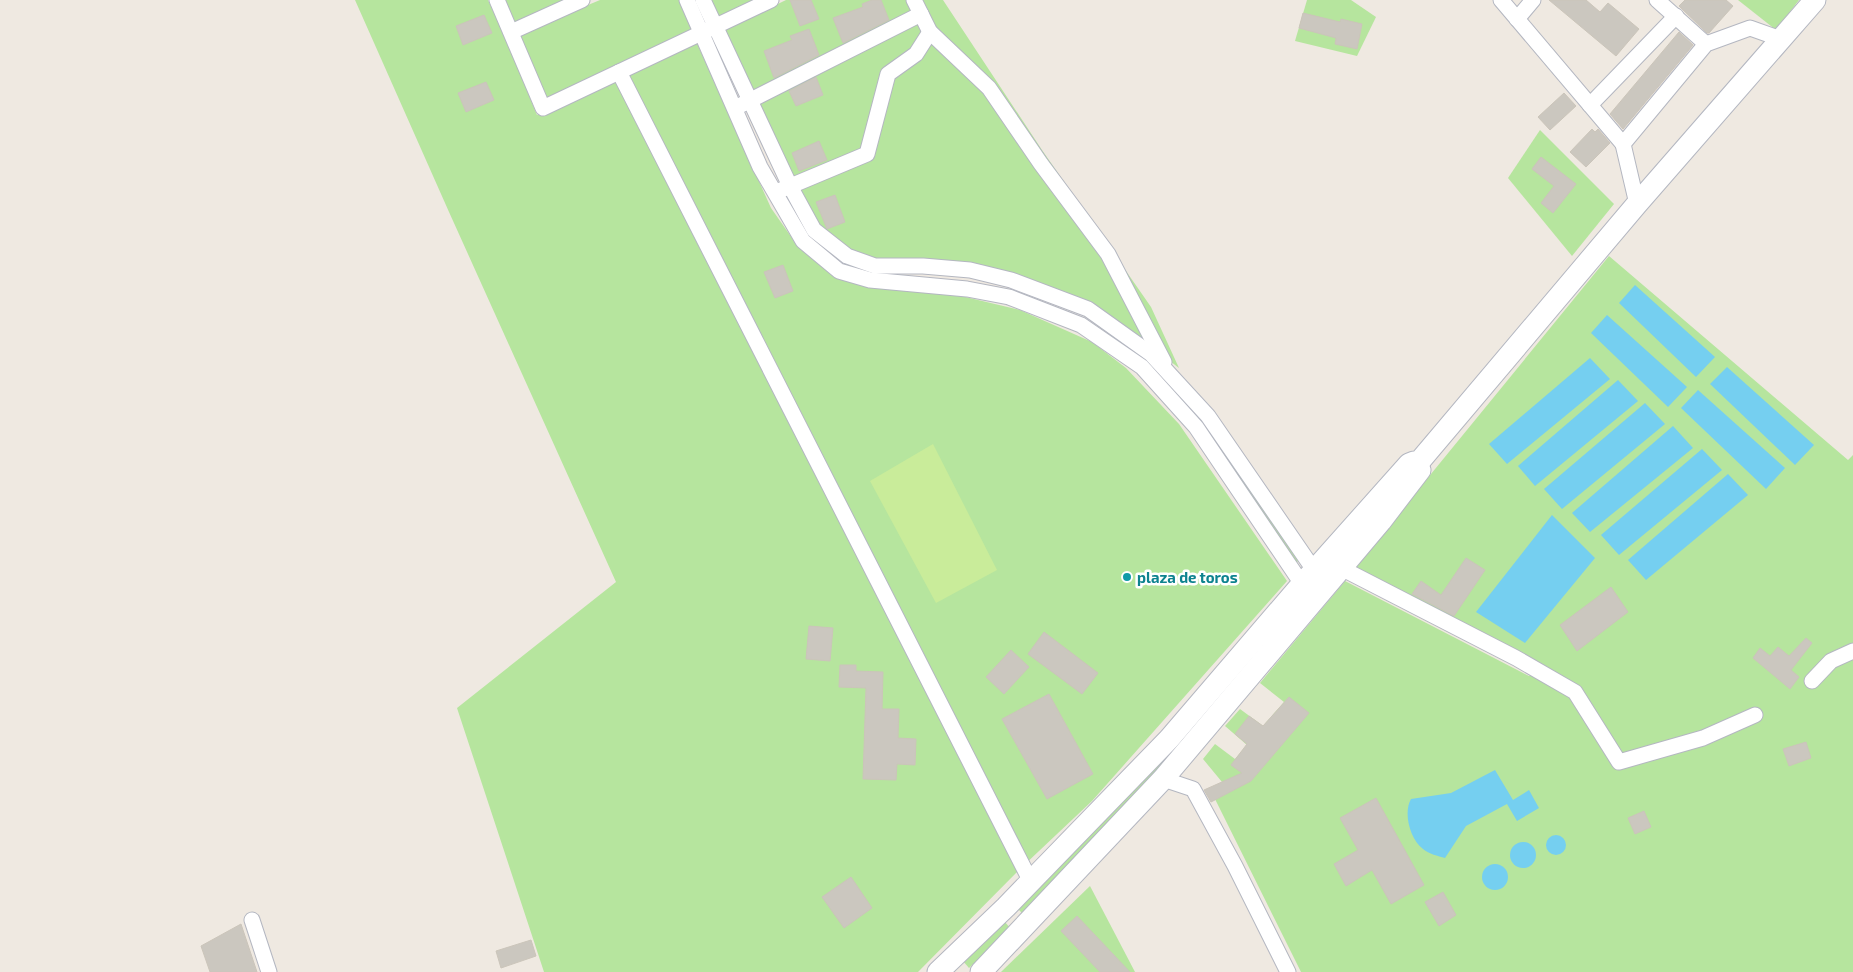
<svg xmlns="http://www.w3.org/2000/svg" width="1853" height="972" viewBox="0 0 1853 972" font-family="'Exo 2',sans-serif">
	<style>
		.green { fill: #b6e59e }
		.pitch { fill: #c9ec9a }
		.water { fill: #75cff0 }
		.building { fill: #cbc7bf; stroke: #cbc5ba }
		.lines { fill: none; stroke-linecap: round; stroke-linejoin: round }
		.street-casing { stroke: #b4b7c1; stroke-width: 17 }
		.secondary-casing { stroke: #b4b7c1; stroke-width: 23 }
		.street { stroke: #fff; stroke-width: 15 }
		.secondary { stroke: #fff; stroke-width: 21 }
		.culture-dot { fill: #0f9aa8; stroke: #fff; stroke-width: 2 }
		.labels { text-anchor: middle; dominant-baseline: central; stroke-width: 5; stroke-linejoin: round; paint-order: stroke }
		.culture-label { font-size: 15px; font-weight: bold; fill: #0d838f; stroke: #fff; text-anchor: start }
	</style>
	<rect width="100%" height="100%" fill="#efe9e1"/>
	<g class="green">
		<polygon points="355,0 488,0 505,36 537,115 696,41 771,208 799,248 835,277 866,287 957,295 1020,310 1092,342 1126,368 1179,424 1287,581 1092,801 1021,868 918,972 544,972 457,708 616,582 449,212"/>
		<polygon points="496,0 575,0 510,30"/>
		<polygon points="600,0 680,0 695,34 540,107 514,36"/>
		<polygon points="709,0 766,0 719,23"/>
		<polygon points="786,0 911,0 917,12 754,95 725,30"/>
		<polygon points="917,0 943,0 1042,150 1151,307 1179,368 1114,318 1032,281 863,258 842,247 822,228 798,187 870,157 890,76 933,33"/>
		<polygon points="1307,0 1351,0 1376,17 1357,56 1295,41"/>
		<polygon points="1738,0 1799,0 1776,30"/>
		<polygon points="919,18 926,32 912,52 884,72 863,151 794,181 757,101"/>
		<polygon points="1540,130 1614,204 1572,256 1508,178"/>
		<polygon points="1609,256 1848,460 1853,455 1853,972 1301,972 1215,799 1222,782 1203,759 1215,744 1235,759 1247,745 1225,726 1240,709 1263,726 1284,702 1260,683 1345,581 1529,676 1542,668 1355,567"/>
		<polygon points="1156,367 1203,417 1298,561 1295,564 1153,372"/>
		<polygon points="1162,757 1168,763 1024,915 1017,908"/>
		<polygon points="1090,886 1135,972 1001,972"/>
		<polygon points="1004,921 1011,929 969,968 963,961"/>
	</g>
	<polygon class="pitch" points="933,444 997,570 936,603 870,481"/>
	<g class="water">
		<polygon points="1635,285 1715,357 1696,377 1619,303"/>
		<polygon points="1607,315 1687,387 1668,407 1591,333"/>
		<polygon points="1590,358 1610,379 1507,464 1489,444"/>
		<polygon points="1727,367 1814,445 1795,465 1710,384"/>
		<polygon points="1618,380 1638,401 1535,486 1518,466"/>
		<polygon points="1698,390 1785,468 1766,489 1681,408"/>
		<polygon points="1645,403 1665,424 1562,509 1544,489"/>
		<polygon points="1673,426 1693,448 1590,532 1572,513"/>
		<polygon points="1702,449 1722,470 1619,555 1601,535"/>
		<polygon points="1728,474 1748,495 1646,580 1628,560"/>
		<polygon points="1552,515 1595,558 1525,643 1476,612"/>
		<path d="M1495 770 1513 800 1529 790 1539 808 1517 821 1507 804 1466 826 1445 858C1438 856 1429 854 1423 849 1410 839 1403 813 1411 799L1451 793Z"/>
		<circle cx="1556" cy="845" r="10"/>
		<circle cx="1523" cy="855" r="13"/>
		<circle cx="1495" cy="877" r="13"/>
	</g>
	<g class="building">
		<polygon points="790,0 811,0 819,19 800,26"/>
		<polygon points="872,0 881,0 889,20 843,43 833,18 863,7 862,4"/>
		<polygon points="1549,0 1586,0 1600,12 1608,3 1639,29 1616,56"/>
		<polygon points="1685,0 1726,0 1733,6 1709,33 1707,33 1679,6"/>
		<polygon points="1303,13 1340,22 1341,19 1362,24 1357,49 1335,44 1336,38 1299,28"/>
		<polygon points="484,15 492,33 463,45 456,26"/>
		<polygon points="809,29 819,55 774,78 764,51 792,40 790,36"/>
		<polygon points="1679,32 1693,45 1623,129 1610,114"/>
		<polygon points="816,77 823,95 796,106 789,91"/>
		<polygon points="486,82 494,100 466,112 458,93"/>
		<polygon points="1564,93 1576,106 1550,130 1538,117"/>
		<polygon points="1592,129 1595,132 1598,129 1610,143 1586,167 1570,152"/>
		<polygon points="819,141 827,160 799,171 792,153"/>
		<polygon points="1541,157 1576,184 1553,213 1541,203 1554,186 1532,169"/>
		<polygon points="835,195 845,222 827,229 816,202"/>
		<polygon points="783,265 793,291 775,298 764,272"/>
		<polygon points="1466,558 1485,570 1454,616 1412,594 1421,581 1441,595"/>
		<polygon points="1611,587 1628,612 1577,651 1560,625"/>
		<polygon points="809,626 833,628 830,661 806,659"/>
		<polygon points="1044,632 1098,673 1082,694 1028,654"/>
		<polygon points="1806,638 1812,643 1791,670 1799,677 1790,689 1753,658 1760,648 1770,656 1778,647 1789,656"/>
		<polygon points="1011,650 1029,667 1004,694 986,677"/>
		<polygon points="840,665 856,665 856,671 883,672 882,709 899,709 898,738 916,739 915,765 897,764 896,780 863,779 866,688 839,687"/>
		<polygon points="1049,694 1093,774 1047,799 1002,719"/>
		<polygon points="1289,697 1309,713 1251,781 1211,802 1204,790 1242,773 1231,765 1247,744 1235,734 1249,716 1263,726"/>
		<polygon points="1806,742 1811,758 1789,766 1783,749"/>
		<polygon points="1376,798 1424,885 1391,904 1372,870 1346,886 1334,864 1358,850 1340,818"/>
		<polygon points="1644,811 1651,827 1635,834 1628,818"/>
		<polygon points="851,877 872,908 844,928 822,897"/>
		<polygon points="1443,892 1456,915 1439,926 1425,902"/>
		<polygon points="1077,916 1130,972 1100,972 1061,931"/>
		<polygon points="241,924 257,972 210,972 201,946"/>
		<polygon points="531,940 536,956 501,968 496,951"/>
	</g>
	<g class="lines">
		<defs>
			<g id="street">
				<polyline points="497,0 543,108 771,0"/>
				<polyline points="687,0 760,167 803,241 839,271 870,280 967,289 1009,297 1081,325 1142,367 1196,427 1302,584"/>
				<polyline points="703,0 790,186 814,230 847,256 875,266 923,266 970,270 1011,280 1088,309 1151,354 1208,416 1314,570"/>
				<polyline points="914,0 930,32 989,88 1041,164 1108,254 1164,362"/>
				<polyline points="1501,0 1623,144"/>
				<polyline points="1657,0 1706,44"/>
				<polyline points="1517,19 1533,0"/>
				<polyline points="511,32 582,0"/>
				<polyline points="619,72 1031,882"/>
				<polyline points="741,105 921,14"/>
				<polyline points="1590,105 1676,16"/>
				<polyline points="781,190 867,154 888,74 916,54 930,32"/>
				<polyline points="1637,204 1623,144 1706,44 1750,28 1781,39"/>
				<polyline points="1341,568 1516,658 1575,692 1619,762 1703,738 1755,715"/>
				<polyline points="1812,681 1831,661 1853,651"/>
				<polyline points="1163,779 1193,789 1235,866 1288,972"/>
				<polyline points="252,920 269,972"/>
			</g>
			<g id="secondary">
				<polyline points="938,972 1006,907 1169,739 1302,584 1409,464 1414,462 1419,462 1637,204 1815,0"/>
				<polyline points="981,972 1163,779 1381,521 1420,470"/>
			</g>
		</defs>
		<use href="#street" class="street-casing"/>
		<use href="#secondary" class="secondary-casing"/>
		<use href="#street" class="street"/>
		<use href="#secondary" class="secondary"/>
	</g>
	<circle class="culture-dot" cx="1127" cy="577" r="5"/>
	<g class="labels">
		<g class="culture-label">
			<text x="1137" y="577">plaza de toros</text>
		</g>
	</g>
</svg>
